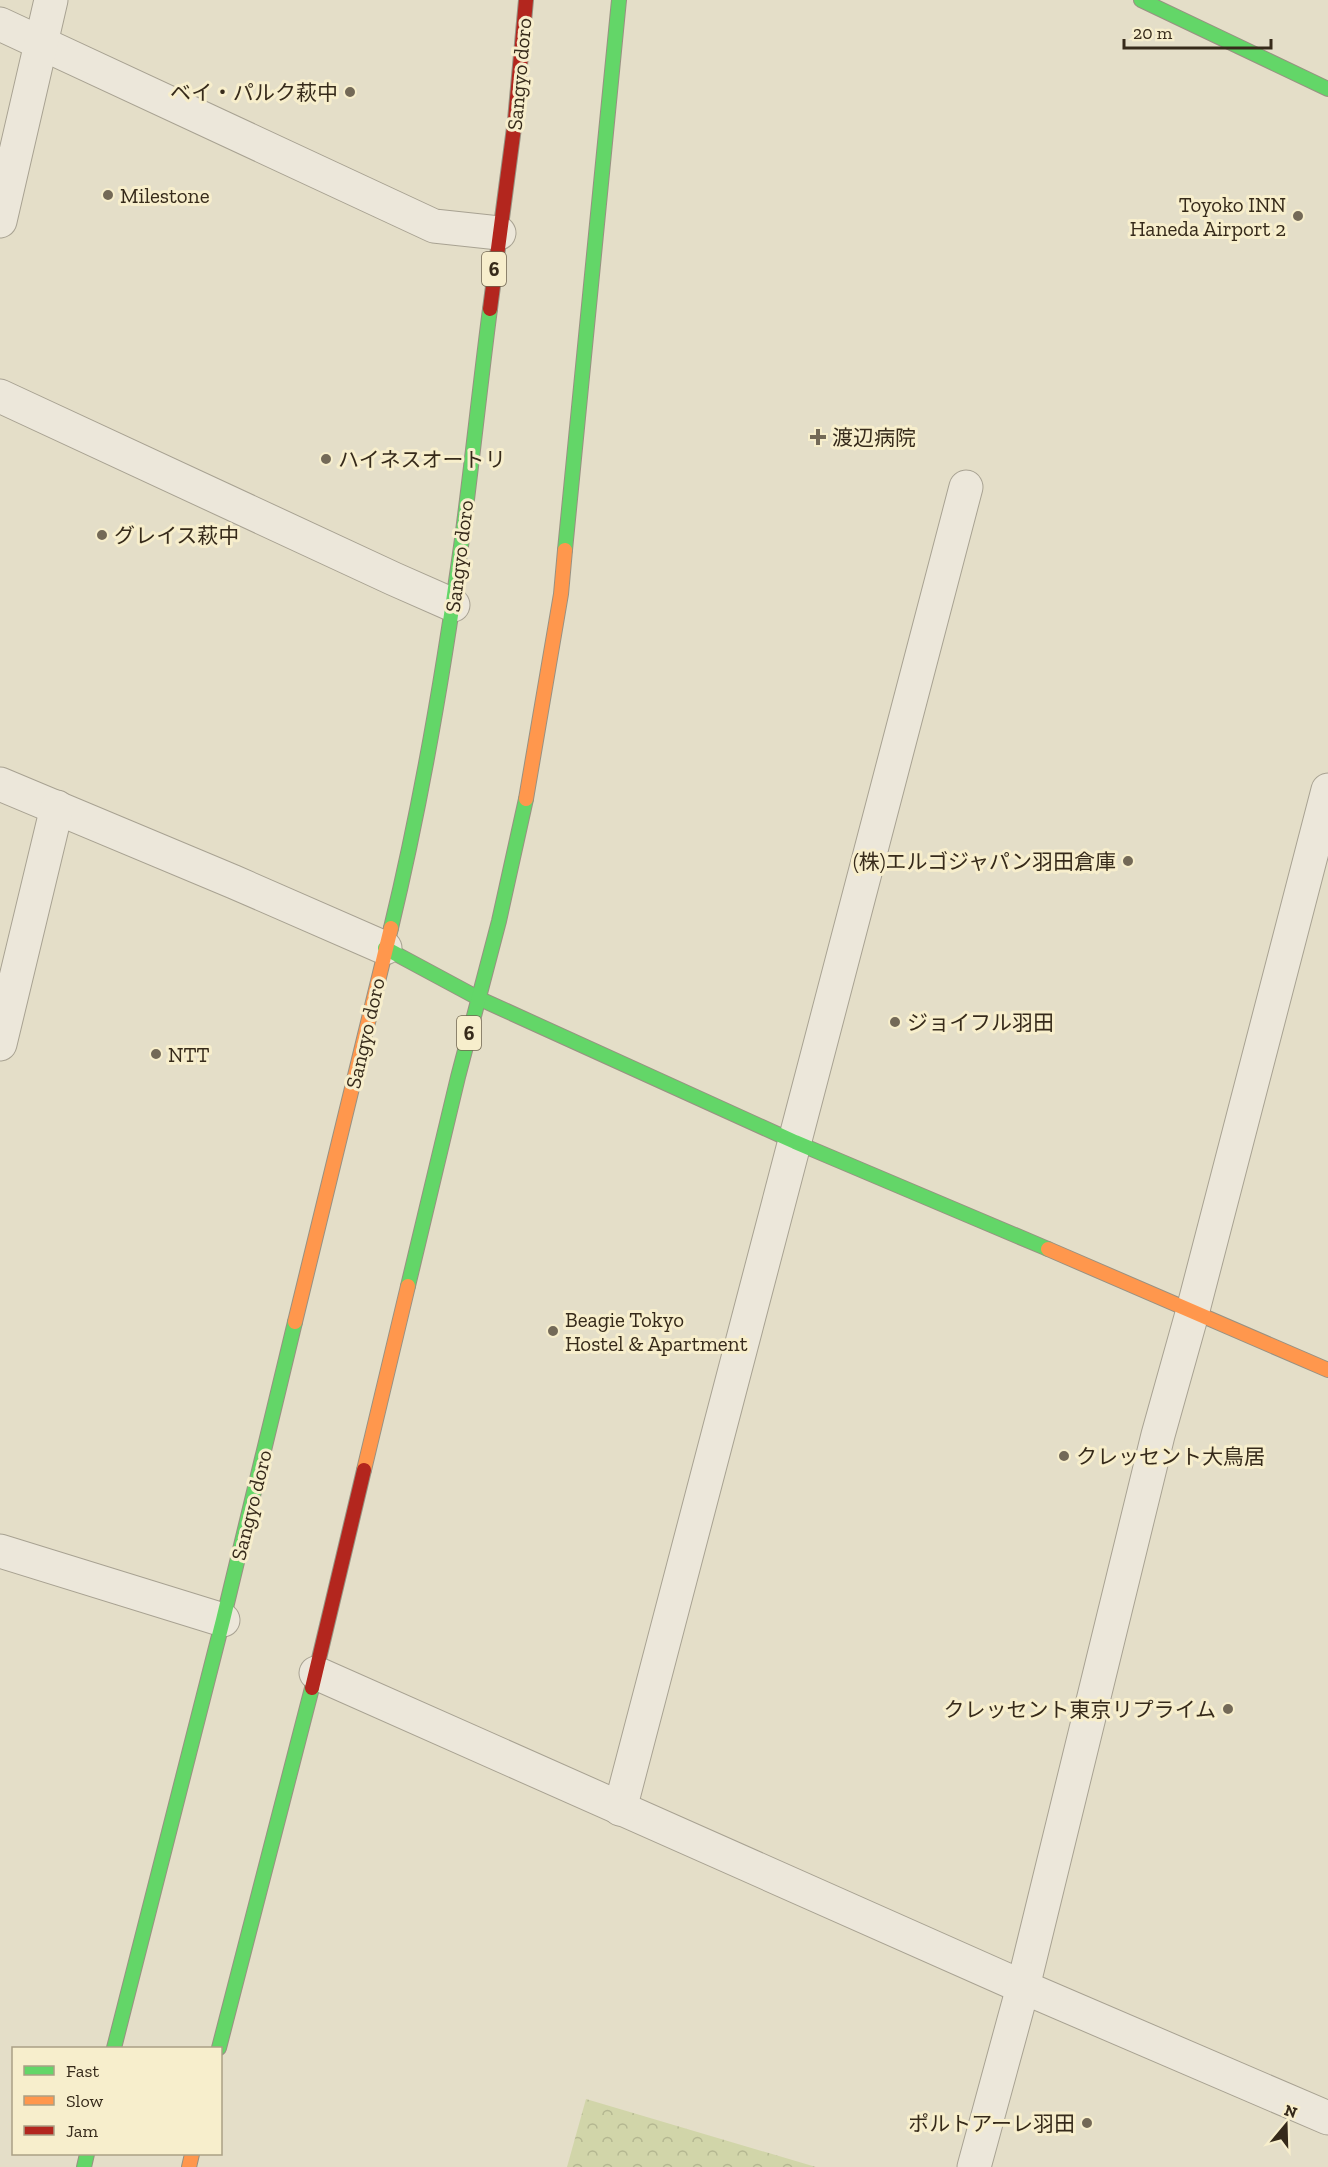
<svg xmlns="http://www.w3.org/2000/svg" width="1328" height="2167" viewBox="0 0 1328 2167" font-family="'Zilla Slab','Noto Sans JP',serif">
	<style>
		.forest { fill: url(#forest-crowns) }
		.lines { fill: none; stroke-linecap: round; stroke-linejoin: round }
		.street-casing { stroke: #a8a292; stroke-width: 35 }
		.fast-casing { stroke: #989182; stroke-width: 16 }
		.slow-casing { stroke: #989182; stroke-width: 16 }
		.jam-casing { stroke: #989182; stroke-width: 16 }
		.street { stroke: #ece7da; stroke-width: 33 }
		.fast { stroke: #63d668; stroke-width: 14 }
		.slow { stroke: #ff974d; stroke-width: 14 }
		.jam { stroke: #b3261e; stroke-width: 14 }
		.poi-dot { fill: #736957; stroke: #f7eecc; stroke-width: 2 }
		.labels { text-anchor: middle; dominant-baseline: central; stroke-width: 6; stroke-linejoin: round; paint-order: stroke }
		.shield { fill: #f7eecc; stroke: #70654f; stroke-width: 1.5 }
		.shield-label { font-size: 20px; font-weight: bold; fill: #362a1a }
		.street-label { font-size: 21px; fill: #362a1a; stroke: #f7eecc }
		.poi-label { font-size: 21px; fill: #362a1a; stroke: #f7eecc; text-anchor: start }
	</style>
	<defs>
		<pattern id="forest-crowns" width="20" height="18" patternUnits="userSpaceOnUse" patternTransform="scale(1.5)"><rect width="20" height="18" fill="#d1d5a9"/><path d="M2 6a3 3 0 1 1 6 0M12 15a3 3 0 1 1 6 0" fill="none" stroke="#b4b791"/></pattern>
	</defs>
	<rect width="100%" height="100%" fill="#e4dec8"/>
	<polygon class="forest" points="586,2099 816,2167 567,2167"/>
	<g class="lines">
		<defs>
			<g id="street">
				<polyline points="0,24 434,226 499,233"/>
				<polyline points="0,221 51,0"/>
				<polyline points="0,396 394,579 453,605"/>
				<polyline points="0,784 234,882 385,948"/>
				<polyline points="0,1044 57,807"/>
				<polyline points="0,1551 223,1620"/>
				<polyline points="316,1673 1023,1987 1328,2118"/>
				<polyline points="620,1809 966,487"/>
				<polyline points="974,2167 1023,1987 1158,1435 1193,1310 1328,790"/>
			</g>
			<g id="fast">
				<polyline points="1141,0 1328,89"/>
				<polyline points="565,550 619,0"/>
				<path d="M391 928C422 800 444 670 462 539 472 463 480 386 490 309"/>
				<polyline points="385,948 478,998 795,1142 1048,1249"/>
				<polyline points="408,1286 458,1077 499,921 526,799"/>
				<polyline points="114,2048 223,1620 295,1322"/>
				<polyline points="219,2048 312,1688"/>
				<polyline points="84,2167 87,2154"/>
			</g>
			<g id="slow">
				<polyline points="526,799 561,594 565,550"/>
				<polyline points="1048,1249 1328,1370"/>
				<polyline points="295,1322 391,928"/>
				<polyline points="364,1470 408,1286"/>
				<polyline points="189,2167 192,2154"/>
			</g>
			<g id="jam">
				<polyline points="490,309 515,120 526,0"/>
				<polyline points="312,1688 364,1470"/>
			</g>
		</defs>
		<use href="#street" class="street-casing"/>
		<use href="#fast" class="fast-casing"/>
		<use href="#slow" class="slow-casing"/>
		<use href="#jam" class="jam-casing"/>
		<use href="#street" class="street"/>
		<use href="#fast" class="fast"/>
		<use href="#slow" class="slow"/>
		<use href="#jam" class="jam"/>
	</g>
	<g class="poi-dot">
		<circle cx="350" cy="92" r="6"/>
		<circle cx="108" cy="195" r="6"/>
		<circle cx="1298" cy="216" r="6"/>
		<path d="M815 428h6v6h6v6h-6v6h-6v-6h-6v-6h6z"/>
		<circle cx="326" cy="459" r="6"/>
		<circle cx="102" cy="535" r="6"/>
		<circle cx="1128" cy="861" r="6"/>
		<circle cx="895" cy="1022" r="6"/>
		<circle cx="156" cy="1054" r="6"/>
		<circle cx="553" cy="1331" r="6"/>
		<circle cx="1064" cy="1456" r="6"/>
		<circle cx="1228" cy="1709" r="6"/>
		<circle cx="1087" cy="2123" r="6"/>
	</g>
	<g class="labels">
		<g class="shield">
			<rect x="482" y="252" width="24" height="34" rx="4.5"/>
			<rect x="457" y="1016" width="24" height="34" rx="4.5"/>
		</g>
		<g class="shield-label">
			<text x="494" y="269">6</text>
			<text x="469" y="1033">6</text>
		</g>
		<g class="street-label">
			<text transform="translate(519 74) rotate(-85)">Sangyo doro</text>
			<text transform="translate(459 556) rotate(-83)">Sangyo doro</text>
			<text transform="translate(365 1033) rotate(-77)">Sangyo doro</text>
			<text transform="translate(251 1505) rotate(-76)">Sangyo doro</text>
		</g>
		<g class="poi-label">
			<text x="338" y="92" text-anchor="end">ベイ・パルク萩中</text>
			<text x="120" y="195">Milestone</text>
			<text x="1286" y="204" text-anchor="end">Toyoko INN<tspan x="1286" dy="24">Haneda Airport 2</tspan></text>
			<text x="832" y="437">渡辺病院</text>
			<text x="338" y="459">ハイネスオートリ</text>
			<text x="114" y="535">グレイス萩中</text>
			<text x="1116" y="861" text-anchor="end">(株)エルゴジャパン羽田倉庫</text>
			<text x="907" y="1022">ジョイフル羽田</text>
			<text x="168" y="1054">NTT</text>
			<text x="565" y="1319">Beagie Tokyo<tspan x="565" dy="24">Hostel &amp; Apartment</tspan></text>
			<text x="1076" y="1456">クレッセント大鳥居</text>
			<text x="1216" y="1709" text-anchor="end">クレッセント東京リプライム</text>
			<text x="1075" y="2123" text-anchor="end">ポルトアーレ羽田</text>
		</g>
	</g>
	<rect x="12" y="2047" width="210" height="108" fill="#f7eecc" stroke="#aaa085" stroke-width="1.5"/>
	<rect x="24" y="2066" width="30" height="9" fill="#63d668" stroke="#aaa085" stroke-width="1.5"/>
	<text x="66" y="2077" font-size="18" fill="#362a1a">Fast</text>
	<rect x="24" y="2096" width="30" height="9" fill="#ff974d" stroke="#aaa085" stroke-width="1.5"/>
	<text x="66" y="2107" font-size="18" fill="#362a1a">Slow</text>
	<rect x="24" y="2126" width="30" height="9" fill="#b3261e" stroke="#aaa085" stroke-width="1.5"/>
	<text x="66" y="2137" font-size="18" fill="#362a1a">Jam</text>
	<g transform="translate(1286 2125) rotate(19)" stroke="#f7eecc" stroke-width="4.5" paint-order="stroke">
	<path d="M0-4.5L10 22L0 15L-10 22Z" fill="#362a1a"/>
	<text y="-9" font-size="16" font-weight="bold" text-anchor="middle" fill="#362a1a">N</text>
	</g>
	<path d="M1124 39v9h147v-9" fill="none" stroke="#362a1a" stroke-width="3"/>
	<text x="1133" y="39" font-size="18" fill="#362a1a" stroke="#f7eecc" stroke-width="4.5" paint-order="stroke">20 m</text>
</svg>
